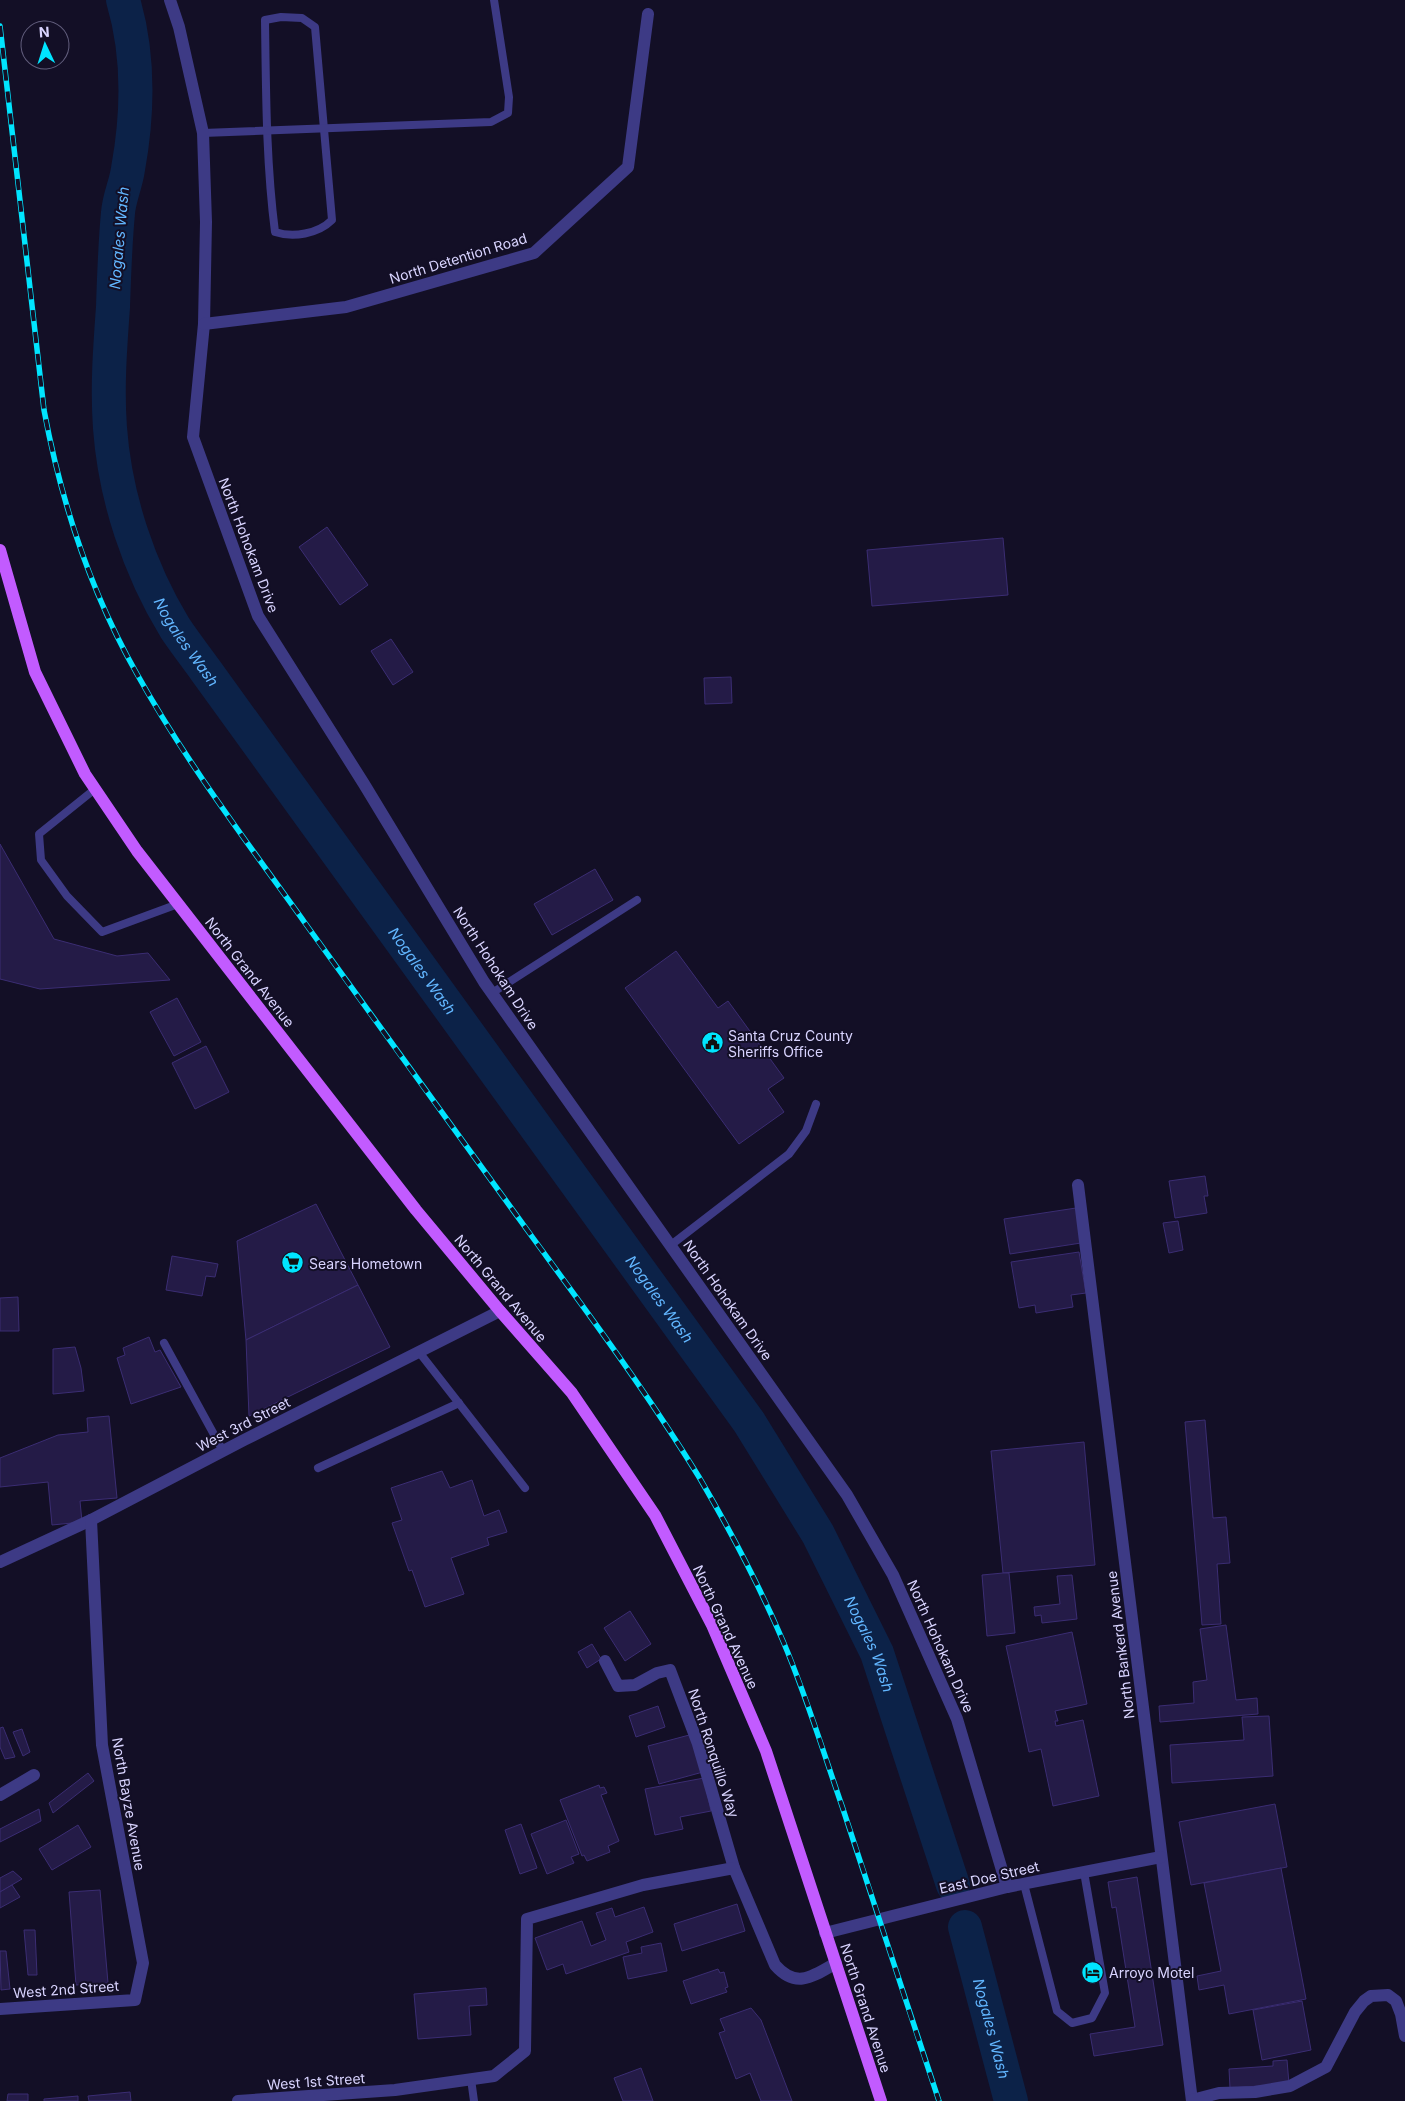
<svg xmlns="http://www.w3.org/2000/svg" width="1405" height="2101" viewBox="0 0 1405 2101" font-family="Inter,sans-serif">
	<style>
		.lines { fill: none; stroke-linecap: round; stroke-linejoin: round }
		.river { stroke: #0c2248; stroke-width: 34 }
		.building { fill: #241b47; stroke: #3b2d73 }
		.lane { stroke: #3d3a85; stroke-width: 8 }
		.street { stroke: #3d3a85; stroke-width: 12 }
		.primary { stroke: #c25bff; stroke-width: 12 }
		.rail-casing { stroke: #00e5ff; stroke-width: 5.5 }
		.rail { stroke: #130f26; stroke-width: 4; stroke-dasharray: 11; stroke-linecap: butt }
		.labels { text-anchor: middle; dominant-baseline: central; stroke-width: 4; stroke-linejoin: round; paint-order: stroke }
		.street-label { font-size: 14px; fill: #d9d4ff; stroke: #130f26 }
		.poi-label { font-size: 14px; fill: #d9d4ff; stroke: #130f26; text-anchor: start }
		.water-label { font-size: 15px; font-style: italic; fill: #62b6ff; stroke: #130f26 }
	</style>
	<rect width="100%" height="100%" fill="#130f26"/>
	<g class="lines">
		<g class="river">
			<path id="s1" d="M123 0C139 54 138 114 128 169 126 184 119 198 118 213 115 244 114 276 113 307 110 348 107 388 110 428 115 497 139 569 175 628 185 643 196 657 206 671L749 1422 818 1534 877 1653 953 1885"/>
			<path id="s2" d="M965 1927 1011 2101"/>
		</g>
	</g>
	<g class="building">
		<polygon points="327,527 368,585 340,605 299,547"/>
		<polygon points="1003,538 1008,595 872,606 867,550"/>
		<polygon points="391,639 413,672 393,685 371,651"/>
		<polygon points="731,677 732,703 705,704 704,678"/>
		<polygon points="0,844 54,939 117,956 148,953 170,980 40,989 0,979"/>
		<polygon points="595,869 613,900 552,935 534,904"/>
		<polygon points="676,951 718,1008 728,1001 784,1078 768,1089 784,1112 739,1144 625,988"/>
		<polygon points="177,998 201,1042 174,1056 150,1012"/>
		<polygon points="206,1046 229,1092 195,1109 172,1063"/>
		<polygon points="1205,1176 1208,1196 1204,1196 1207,1213 1175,1218 1169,1181"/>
		<polygon points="316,1204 358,1285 246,1340 237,1241"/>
		<polygon points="1076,1208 1081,1243 1010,1254 1004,1219"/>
		<polygon points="1178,1221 1183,1250 1169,1253 1163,1223"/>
		<polygon points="1079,1252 1086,1293 1071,1295 1073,1307 1036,1313 1035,1305 1019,1308 1011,1262"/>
		<polygon points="172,1256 218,1264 215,1277 206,1276 202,1296 166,1290"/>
		<polygon points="358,1285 390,1347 249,1416 246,1340"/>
		<polygon points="18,1297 19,1331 0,1331 0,1298"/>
		<polygon points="149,1337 155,1352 160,1350 181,1387 131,1404 117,1358 125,1355 123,1348"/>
		<polygon points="75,1347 81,1368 84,1391 53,1394 53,1349"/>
		<polygon points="109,1416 117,1498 80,1501 82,1522 52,1525 48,1482 0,1487 0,1458 58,1435 88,1432 87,1418"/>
		<polygon points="1205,1420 1213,1518 1226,1517 1230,1563 1217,1564 1221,1624 1202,1625 1185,1422"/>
		<polygon points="1084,1442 1095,1565 1003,1573 991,1451"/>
		<polygon points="442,1471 450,1488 472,1480 484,1516 499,1510 507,1532 487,1538 489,1545 451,1558 464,1594 425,1607 412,1570 409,1571 392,1523 402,1520 391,1488"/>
		<polygon points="1003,1573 1009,1573 1015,1633 987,1636 982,1575"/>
		<polygon points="1072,1575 1077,1619 1042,1623 1041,1615 1035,1616 1034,1607 1060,1604 1057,1576"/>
		<polygon points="630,1611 651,1644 625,1661 604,1628"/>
		<polygon points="1226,1625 1236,1700 1257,1698 1258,1714 1160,1722 1159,1706 1194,1703 1193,1682 1207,1680 1200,1629"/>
		<polygon points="1072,1632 1087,1704 1055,1711 1058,1721 1055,1721 1056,1726 1083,1720 1099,1796 1053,1806 1041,1749 1029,1752 1006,1646"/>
		<polygon points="592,1644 601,1659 587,1668 578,1652"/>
		<polygon points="658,1706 665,1727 636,1737 629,1716"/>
		<polygon points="1269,1716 1273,1776 1172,1783 1170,1745 1244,1740 1242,1717"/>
		<polygon points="3,1727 15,1757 5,1759 0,1747 0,1728"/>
		<polygon points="22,1729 30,1752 23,1756 13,1732"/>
		<polygon points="693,1734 703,1772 659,1784 648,1746"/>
		<polygon points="88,1773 94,1781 53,1813 49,1803"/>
		<polygon points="704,1778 711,1811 680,1817 683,1829 655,1835 645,1789"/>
		<polygon points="599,1785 600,1788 604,1787 607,1793 601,1795 619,1841 608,1846 610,1852 587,1861 584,1855 582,1856 560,1800"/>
		<polygon points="1275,1804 1287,1867 1191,1885 1179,1822"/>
		<polygon points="39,1809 41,1821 0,1842 0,1829"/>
		<polygon points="566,1820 579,1854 571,1857 574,1863 547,1874 531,1834"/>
		<polygon points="521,1824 537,1868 520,1874 505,1830"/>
		<polygon points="78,1825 91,1847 52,1870 39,1849"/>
		<polygon points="1281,1868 1306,1999 1229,2014 1224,1985 1199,1990 1197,1976 1221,1971 1204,1883"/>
		<polygon points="13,1871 22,1879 0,1892 0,1878"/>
		<polygon points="1137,1877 1163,2045 1094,2056 1090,2034 1135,2027 1116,1907 1112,1908 1108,1882"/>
		<polygon points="12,1885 20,1897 0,1908 0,1892"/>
		<polygon points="100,1890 108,1983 76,1985 69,1892"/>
		<polygon points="737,1904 745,1931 682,1951 674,1924"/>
		<polygon points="644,1907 653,1932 626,1942 629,1952 566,1974 563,1964 547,1970 535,1938 582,1921 591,1946 606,1940 596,1913 612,1908 615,1917"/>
		<polygon points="24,1930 35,1930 37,1975 28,1975"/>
		<polygon points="661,1943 667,1971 628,1979 623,1957 642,1953 641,1947"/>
		<polygon points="0,1951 6,1951 10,1989 1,1990"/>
		<polygon points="718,1969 720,1973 724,1972 728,1987 725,1988 727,1992 691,2004 683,1981"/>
		<polygon points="486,1988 487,2005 469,2006 471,2035 418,2039 414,1994"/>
		<polygon points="1302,2001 1311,2050 1262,2060 1253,2010"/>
		<polygon points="751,2008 761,2020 792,2101 761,2101 750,2073 736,2079 719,2033 725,2031 720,2019"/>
		<polygon points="1287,2060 1289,2084 1230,2088 1229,2069 1273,2066 1273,2061"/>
		<polygon points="641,2068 653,2101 623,2101 614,2078"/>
		<polygon points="130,2092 131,2101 89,2101 88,2096"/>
		<polygon points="8,2094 28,2094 28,2101 7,2101"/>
		<polygon points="78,2096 78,2101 44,2101 44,2099"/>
	</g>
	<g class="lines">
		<g class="lane">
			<path d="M281 17 302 18 315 27 332 220C318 234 293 238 275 232 266 162 266 91 265 20Z"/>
			<polyline points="203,133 491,122 508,113 509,97 494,0"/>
			<polyline points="95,789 39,834 41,860 67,896 102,932 178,904"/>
			<polyline points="492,993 637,900"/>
			<polyline points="671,1245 789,1154 806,1131 816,1104"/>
			<polyline points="164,1343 223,1451"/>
			<polyline points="419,1352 525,1488"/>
			<polyline points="318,1468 459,1403"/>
			<polyline points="1024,1884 1057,2011 1072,2023 1092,2018 1105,1993 1084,1872"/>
			<polyline points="471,2079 474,2101"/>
		</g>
		<g class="street">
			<polyline points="170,0 179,27 203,133 206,222 204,324 193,437 258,616 364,784 484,982 847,1495 893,1575 957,1719 1007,1887"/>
			<polyline points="204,324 346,307 534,253 628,167 648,14"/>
			<polyline points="1078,1185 1192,2101"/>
			<polyline points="0,1562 91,1520 244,1440 500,1311"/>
			<polyline points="605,1661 618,1686 635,1685 657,1673 670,1670 698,1744 734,1868"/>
			<polyline points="0,1795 34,1775"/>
			<polyline points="825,1933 1007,1887 1161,1857"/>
			<polyline points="0,2009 135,2000 143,1963 102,1745 91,1520"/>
			<polyline points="1192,2100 1219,2093 1255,2092 1290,2086 1326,2067 1355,2012 1364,2001 1371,1996 1388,1995 1396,2001 1401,2014 1405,2036"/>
			<path d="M238 2101 395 2090 494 2076 525 2051 527 1919 643 1885 734 1868 775 1965C796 1989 812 1977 836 1963"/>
		</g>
		<polyline class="primary" points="0,550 35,672 85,774 137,851 416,1210 500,1311 572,1393 655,1515 712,1625 766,1751 881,2101"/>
		<defs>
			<path id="rail" d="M0 26 44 410C61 501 91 593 137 674 186 762 247 842 305 923 381 1029 457 1133 533 1238 590 1316 648 1394 699 1477 730 1530 759 1585 783 1641 806 1695 823 1751 842 1806 875 1904 906 2003 939 2101"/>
		</defs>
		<use href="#rail" class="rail-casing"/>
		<use href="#rail" class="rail"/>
	</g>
	<defs>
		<symbol id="civic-disc" viewBox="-11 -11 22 22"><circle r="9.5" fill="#00e5ff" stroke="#130f26"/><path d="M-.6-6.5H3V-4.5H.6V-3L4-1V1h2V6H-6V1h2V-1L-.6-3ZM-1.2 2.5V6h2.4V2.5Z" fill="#111"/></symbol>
		<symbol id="supermarket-disc" viewBox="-11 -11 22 22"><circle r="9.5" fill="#00e5ff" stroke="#130f26"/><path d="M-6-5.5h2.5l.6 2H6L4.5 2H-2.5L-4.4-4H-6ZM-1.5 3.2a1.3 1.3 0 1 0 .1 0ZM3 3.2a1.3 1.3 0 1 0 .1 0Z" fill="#111"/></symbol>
		<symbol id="hotel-disc" viewBox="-11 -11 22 22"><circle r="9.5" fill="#00e5ff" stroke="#130f26"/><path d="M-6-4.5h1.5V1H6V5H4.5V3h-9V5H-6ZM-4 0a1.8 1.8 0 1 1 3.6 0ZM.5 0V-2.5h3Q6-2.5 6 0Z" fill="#111"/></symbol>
	</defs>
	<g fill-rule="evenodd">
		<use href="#civic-disc" x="700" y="1030" width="25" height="25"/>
		<use href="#supermarket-disc" x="280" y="1250" width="25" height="25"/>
		<use href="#hotel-disc" x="1080" y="1960" width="25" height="25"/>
	</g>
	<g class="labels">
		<g class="street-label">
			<text transform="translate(458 258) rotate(-17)">North Detention Road</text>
			<text transform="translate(249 545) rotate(69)">North Hohokam Drive</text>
			<text transform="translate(496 968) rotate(57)">North Hohokam Drive</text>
			<text transform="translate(250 972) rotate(52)">North Grand Avenue</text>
			<text transform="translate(501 1288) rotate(50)">North Grand Avenue</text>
			<text transform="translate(728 1300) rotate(55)">North Hohokam Drive</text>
			<text transform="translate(243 1424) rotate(-27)">West 3rd Street</text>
			<text transform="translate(726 1627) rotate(65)">North Grand Avenue</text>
			<text transform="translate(1120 1645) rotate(-97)">North Bankerd Avenue</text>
			<text transform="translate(941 1646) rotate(66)">North Hohokam Drive</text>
			<text transform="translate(714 1753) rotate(72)">North Ronquillo Way</text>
			<text transform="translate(129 1804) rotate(80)">North Bayze Avenue</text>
			<text transform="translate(989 1877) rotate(-13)">East Doe Street</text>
			<text transform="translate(66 1989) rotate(-4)">West 2nd Street</text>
			<text transform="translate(866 2008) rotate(72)">North Grand Avenue</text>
			<text transform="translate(316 2081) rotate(-4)">West 1st Street</text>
		</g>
		<g class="poi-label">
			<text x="728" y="1035">Santa Cruz County<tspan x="728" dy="16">Sheriffs Office</tspan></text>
			<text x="309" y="1263">Sears Hometown</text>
			<text x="1109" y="1972">Arroyo Motel</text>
		</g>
		<g class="water-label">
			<text transform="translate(119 238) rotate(-85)">Nogales Wash</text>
			<text stroke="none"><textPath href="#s1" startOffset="661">Nogales Wash</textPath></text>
			<text stroke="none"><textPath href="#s1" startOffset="1066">Nogales Wash</textPath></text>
			<text stroke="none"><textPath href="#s1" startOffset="1471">Nogales Wash</textPath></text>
			<text stroke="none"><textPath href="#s1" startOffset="1876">Nogales Wash</textPath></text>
			<text stroke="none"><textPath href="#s2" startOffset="105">Nogales Wash</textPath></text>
		</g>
	</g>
	<g transform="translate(45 45) rotate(356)"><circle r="24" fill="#130f26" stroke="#625e7d"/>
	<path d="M0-4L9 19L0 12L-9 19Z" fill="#00e5ff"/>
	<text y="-8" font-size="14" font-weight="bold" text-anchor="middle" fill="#d9d4ff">N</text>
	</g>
</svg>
